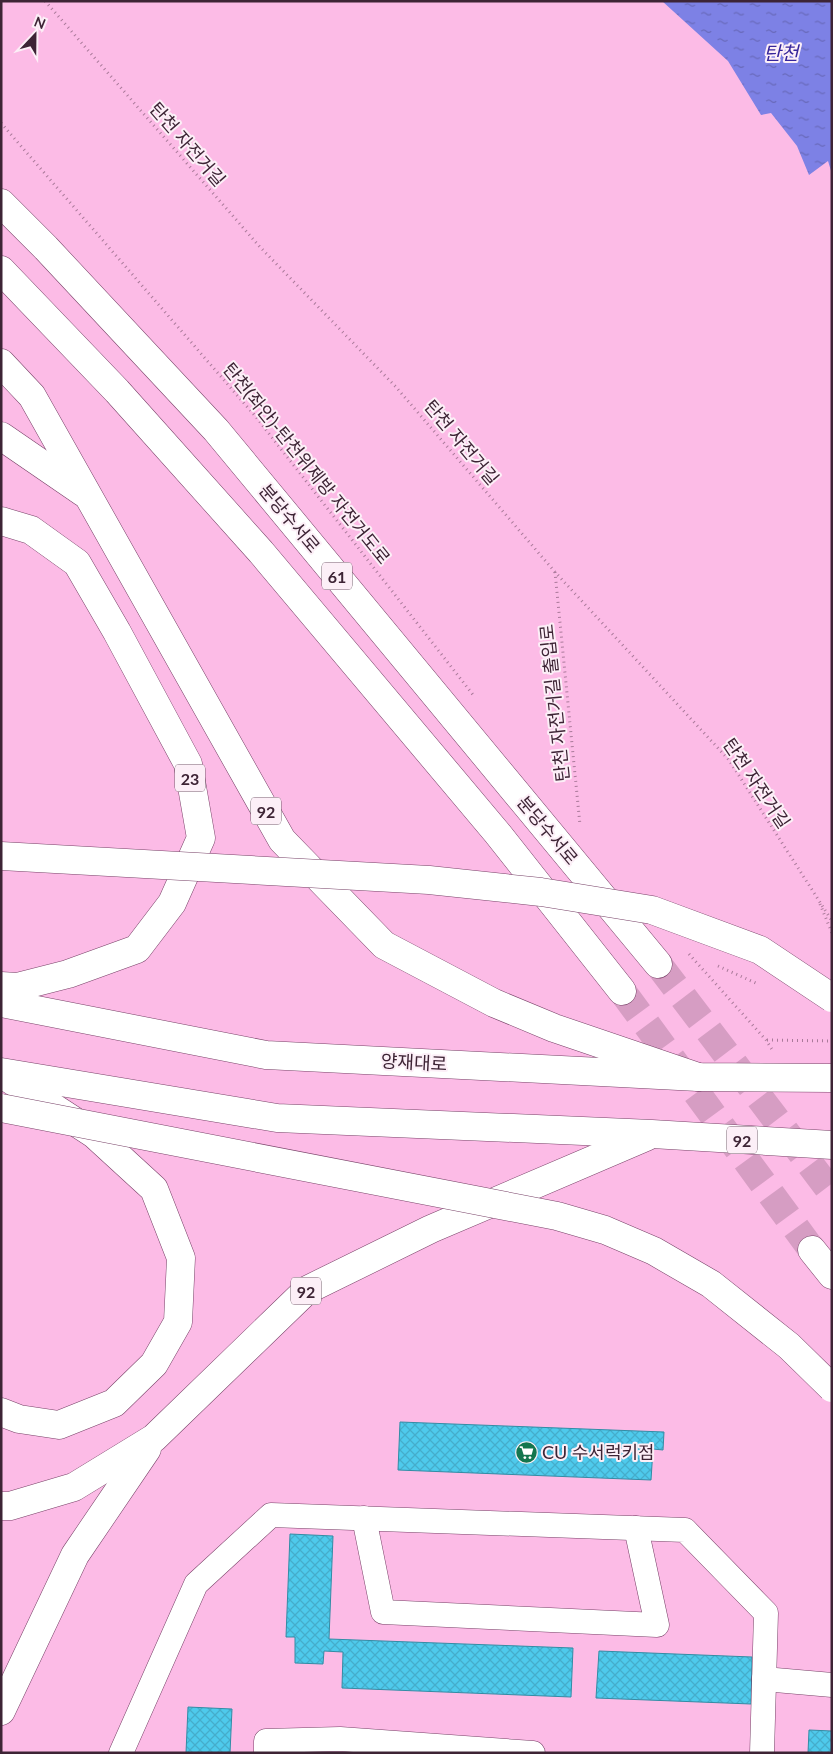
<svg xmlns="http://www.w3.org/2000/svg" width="833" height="1754" viewBox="0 0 833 1754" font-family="Lato,'Noto Sans KR',sans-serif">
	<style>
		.water { fill: url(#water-ripples) }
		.building { fill: url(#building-cross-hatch); stroke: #328ca5 }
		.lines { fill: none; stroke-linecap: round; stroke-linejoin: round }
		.trunk-tunnel { stroke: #d69dc3; stroke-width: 28; stroke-dasharray: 28 14; stroke-linecap: butt }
		.minor-casing { stroke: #784268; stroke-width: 25 }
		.primary-casing { stroke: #784268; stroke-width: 29 }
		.trunk-casing { stroke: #784268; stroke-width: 29 }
		.path { stroke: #aa7a9a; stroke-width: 3; stroke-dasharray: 1 4; stroke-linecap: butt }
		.minor { stroke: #fff; stroke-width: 24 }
		.primary { stroke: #fff; stroke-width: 28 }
		.trunk { stroke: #fff; stroke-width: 28 }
		.trunk-bridge-casing { stroke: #784268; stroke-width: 29; stroke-linecap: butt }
		.trunk-bridge { stroke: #fff; stroke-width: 28 }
		.labels { text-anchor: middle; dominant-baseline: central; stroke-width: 4; stroke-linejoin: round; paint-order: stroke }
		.shield { fill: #fceff7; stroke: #76616f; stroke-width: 1 }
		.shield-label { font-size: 16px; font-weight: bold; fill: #3d2435 }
		.street-label { font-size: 18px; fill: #3d2435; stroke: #fceff7 }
		.poi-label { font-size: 18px; fill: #3d2435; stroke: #fceff7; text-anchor: start }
		.water-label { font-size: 19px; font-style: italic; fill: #36259a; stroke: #fceff7 }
	</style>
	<defs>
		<pattern id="water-ripples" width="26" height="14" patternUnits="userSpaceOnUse" patternTransform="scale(1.25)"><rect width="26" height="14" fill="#7d81e5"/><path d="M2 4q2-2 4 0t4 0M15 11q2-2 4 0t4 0" fill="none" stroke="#6869ba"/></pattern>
		<pattern id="building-cross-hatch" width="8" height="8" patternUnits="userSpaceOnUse" patternTransform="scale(1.25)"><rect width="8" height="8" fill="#4ecaec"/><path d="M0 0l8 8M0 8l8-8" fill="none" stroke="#45adcb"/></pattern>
	</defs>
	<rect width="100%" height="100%" fill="#fcbbe6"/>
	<polygon class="water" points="662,1 832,1 832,174 828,161 809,175 797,146 771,113 761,115 728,61"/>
	<g class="building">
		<polygon points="400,1422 664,1432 663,1450 653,1449 651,1480 398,1470"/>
		<polygon points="290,1534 333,1536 329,1639 573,1648 571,1697 342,1688 343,1652 324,1651 323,1664 295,1663 295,1637 286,1637"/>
		<polygon points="599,1651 752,1657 751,1704 596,1698"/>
		<polygon points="188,1707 232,1709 230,1753 186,1753"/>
		<polygon points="809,1730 832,1731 832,1753 808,1753"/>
	</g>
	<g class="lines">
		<g class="trunk-tunnel">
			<polyline points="658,964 832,1193"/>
			<polyline points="622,991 812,1250"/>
		</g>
		<defs>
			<g id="minor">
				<polyline points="364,1518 383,1612 657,1625 636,1528"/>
				<polyline points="764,1679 832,1685"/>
				<polyline points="121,1753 196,1584 271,1515 685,1530 766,1613 762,1753"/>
				<polyline points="266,1753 266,1741 340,1739 533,1753"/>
			</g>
			<g id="primary">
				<polyline points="1,363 32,396 282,840 384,945 494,1003 554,1028 698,1077"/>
				<polyline points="1,436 84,493"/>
				<polyline points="1,521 31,530 77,563 117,632 188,764 201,838 172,903 137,949 68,974 17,987 1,986"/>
				<polyline points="1,1003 266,1055 698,1077 832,1078"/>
				<polyline points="1,1072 277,1118 652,1134 832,1145"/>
				<polyline points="1,1412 19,1419 59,1425 114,1403 154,1364 178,1322 181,1258 154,1189 94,1134 5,1076"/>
				<polyline points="1,1506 10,1506 74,1487 154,1438 307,1290 431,1229 646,1137"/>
				<polyline points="1,1711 75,1555 147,1449"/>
			</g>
			<g id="trunk">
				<polyline points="1,203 46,248 216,430 658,964"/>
				<polyline points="1,270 117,391 261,552 498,834 622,991"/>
				<polyline points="812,1250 832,1275"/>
			</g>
		</defs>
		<use href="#minor" class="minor-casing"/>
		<use href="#primary" class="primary-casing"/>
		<use href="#trunk" class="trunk-casing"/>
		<g class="path">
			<polyline points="45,1 260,247 396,387 555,572 729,760 832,921"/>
			<polyline points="1,123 256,417 474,696"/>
			<polyline points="555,572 580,825"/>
			<polyline points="820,904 832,933"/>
			<polyline points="689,954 766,1040 773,1051"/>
			<polyline points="718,966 758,984"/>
			<polyline points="767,1040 832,1041"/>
		</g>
		<use href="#minor" class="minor"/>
		<use href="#primary" class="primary"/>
		<use href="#trunk" class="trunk"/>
		<defs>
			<g id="trunk-bridge">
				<polyline points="1,856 429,880 541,892 652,910 760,950 832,998"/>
				<polyline points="1,1108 557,1216 605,1230 654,1251 711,1284 789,1346 832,1388"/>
			</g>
		</defs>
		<use href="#trunk-bridge" class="trunk-bridge-casing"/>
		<use href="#trunk-bridge" class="trunk-bridge"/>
	</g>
	<defs>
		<symbol id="supermarket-disc" viewBox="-11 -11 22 22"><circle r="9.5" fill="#14764e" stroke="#fceff7"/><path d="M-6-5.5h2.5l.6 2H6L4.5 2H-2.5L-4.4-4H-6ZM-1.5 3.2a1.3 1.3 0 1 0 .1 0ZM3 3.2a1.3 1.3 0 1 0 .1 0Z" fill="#fff"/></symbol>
	</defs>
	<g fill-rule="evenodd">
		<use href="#supermarket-disc" x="514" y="1440" width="25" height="25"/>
	</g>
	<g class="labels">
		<g class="shield">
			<rect x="322" y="562.5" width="30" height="27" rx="4"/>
			<rect x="175" y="764.5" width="30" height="27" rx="4"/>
			<rect x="251" y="797.5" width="30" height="27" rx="4"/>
			<rect x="727" y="1126.5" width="30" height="27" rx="4"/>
			<rect x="291" y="1277.5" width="30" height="27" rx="4"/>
		</g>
		<g class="shield-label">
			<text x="337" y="576">61</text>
			<text x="190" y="778">23</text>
			<text x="266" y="811">92</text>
			<text x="742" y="1140">92</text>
			<text x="306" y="1291">92</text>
		</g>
		<g class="street-label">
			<text transform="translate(188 144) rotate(49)">탄천 자전거길</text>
			<text transform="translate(462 442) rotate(50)">탄천 자전거길</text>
			<text transform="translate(307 463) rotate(51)">탄천(좌안)-탄천위제방 자전거도로</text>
			<text transform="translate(290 518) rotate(50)">분당수서로</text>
			<text transform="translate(554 703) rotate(-96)">탄천 자전거길 출입로</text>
			<text transform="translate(757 783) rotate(56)">탄천 자전거길</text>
			<text transform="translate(548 830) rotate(50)">분당수서로</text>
			<text transform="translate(414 1062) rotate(3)">양재대로</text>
		</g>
		<g class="poi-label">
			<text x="542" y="1452">CU 수서럭키점</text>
		</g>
		<g class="water-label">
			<text x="781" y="52">탄천</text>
		</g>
	</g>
	<rect width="833" height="1754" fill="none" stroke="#3d2435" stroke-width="5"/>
	<g transform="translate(35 35) rotate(22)" stroke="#fceff7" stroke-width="4" paint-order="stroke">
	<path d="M0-4L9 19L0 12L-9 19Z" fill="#3d2435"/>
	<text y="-8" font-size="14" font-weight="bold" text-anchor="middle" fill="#3d2435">N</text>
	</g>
</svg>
